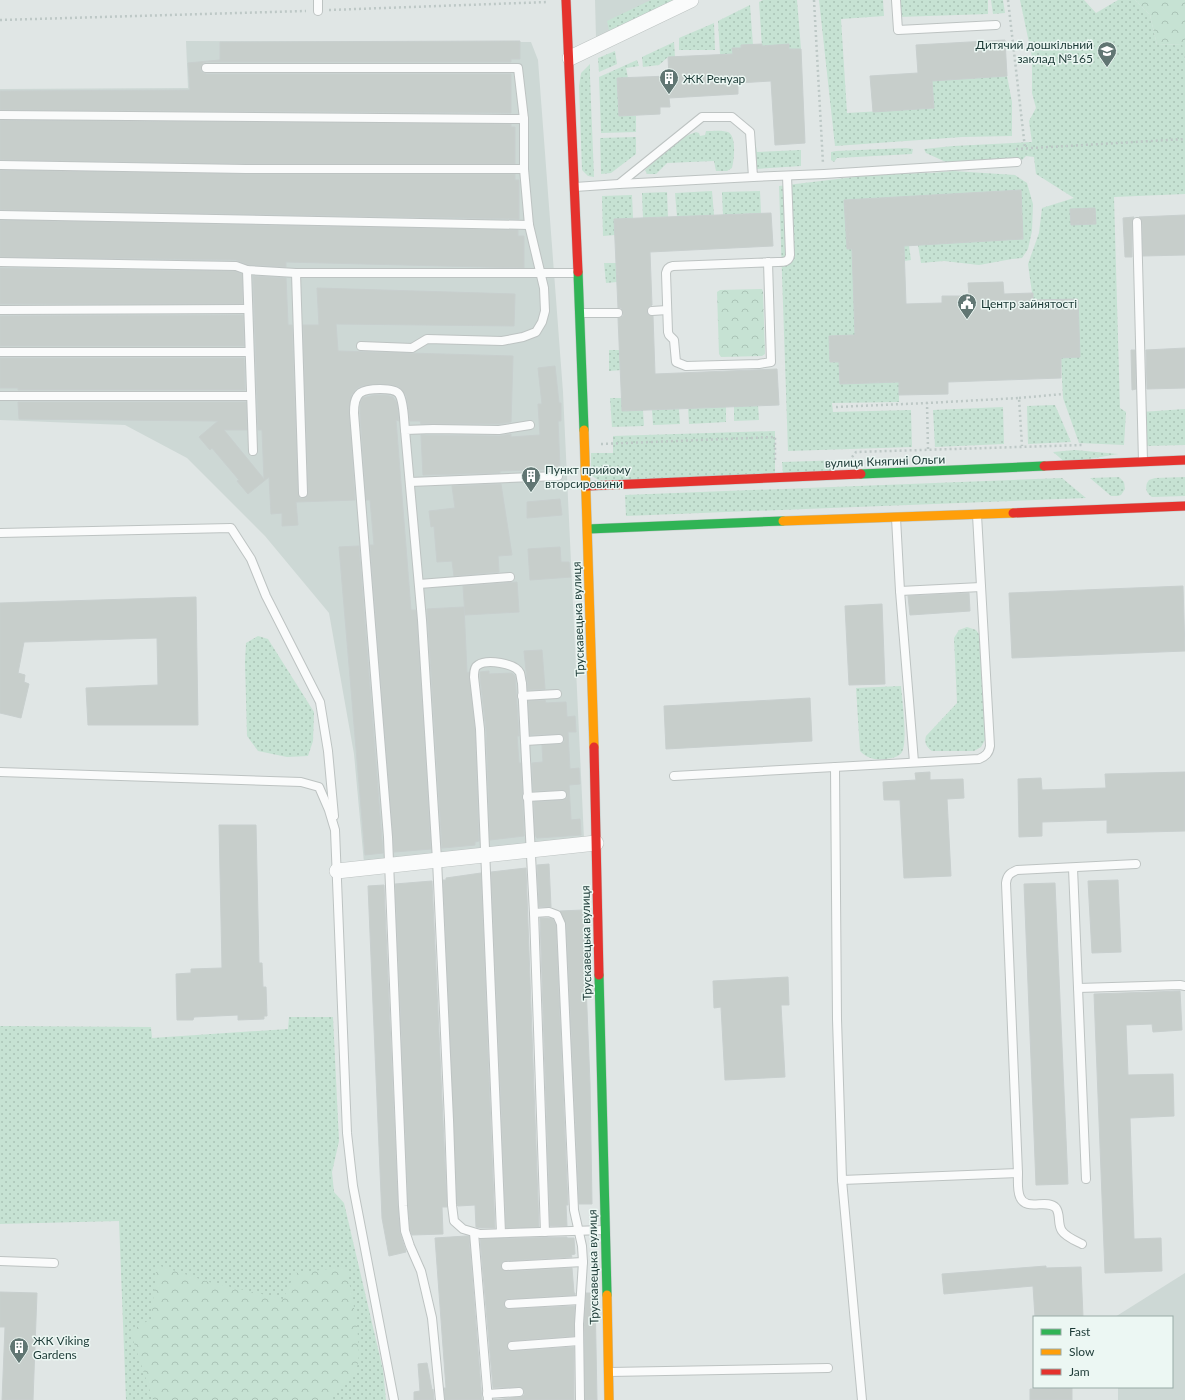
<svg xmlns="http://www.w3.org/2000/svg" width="1185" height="1400" viewBox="0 0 1185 1400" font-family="Lato,sans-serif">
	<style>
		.built { fill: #cdd8d5 }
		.grass { fill: url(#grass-dots) }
		.forest { fill: url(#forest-crowns) }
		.building { fill: #c7cecb; stroke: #c8cfce }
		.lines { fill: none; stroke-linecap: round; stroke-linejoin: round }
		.lane-casing { stroke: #bdc3c2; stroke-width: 10 }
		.street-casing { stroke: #bdc3c2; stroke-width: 16 }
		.fast-casing { stroke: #bbc4c2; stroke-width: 10 }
		.slow-casing { stroke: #bbc4c2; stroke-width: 10 }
		.jam-casing { stroke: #bbc4c2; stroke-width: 10 }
		.path { stroke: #bdc8c6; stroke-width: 2.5; stroke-dasharray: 2 3; stroke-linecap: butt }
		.lane { stroke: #fafbfb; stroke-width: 8 }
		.street { stroke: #fafbfb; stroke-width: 15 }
		.fast { stroke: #30b455; stroke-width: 9 }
		.slow { stroke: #ff9f0a; stroke-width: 9 }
		.jam { stroke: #e5322d; stroke-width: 9 }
		.labels { text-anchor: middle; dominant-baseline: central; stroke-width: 3; stroke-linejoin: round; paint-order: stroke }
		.poi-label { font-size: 12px; fill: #1c3a36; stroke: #ecf7f3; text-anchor: start }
		.street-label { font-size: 12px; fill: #1c3a36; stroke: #ecf7f3 }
	</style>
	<defs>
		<pattern id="grass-dots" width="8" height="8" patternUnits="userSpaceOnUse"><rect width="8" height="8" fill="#c6e2d3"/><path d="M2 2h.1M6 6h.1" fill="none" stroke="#aac3b6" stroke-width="1.8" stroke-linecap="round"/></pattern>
		<pattern id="forest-crowns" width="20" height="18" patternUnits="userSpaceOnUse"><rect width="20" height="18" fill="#c6e2d3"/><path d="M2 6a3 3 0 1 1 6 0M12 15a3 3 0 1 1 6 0" fill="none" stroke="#aac3b6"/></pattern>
	</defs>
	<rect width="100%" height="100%" fill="#e0e6e5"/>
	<g class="built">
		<polygon points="595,0 679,0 596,39"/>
		<polygon points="186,41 531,42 538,60 563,392 584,839 364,863 354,754 329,613 265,536 187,458 125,425 0,420 0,89 188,88"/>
		<polygon points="1185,1273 1185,1400 1118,1400 1118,1387 1172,1387 1172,1317 1115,1317"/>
	</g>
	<g class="grass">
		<polygon points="651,0 683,0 610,34 607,21"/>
		<polygon points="763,0 797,0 801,49 789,49 762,47 759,2"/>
		<polygon points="819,0 883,0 884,16 841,19 847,113 934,108 932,81 1007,76 1012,102 1012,136 962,137 835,146"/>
		<polygon points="897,0 988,0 988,14 898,17"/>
		<polygon points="991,0 1003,0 1005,13 993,14"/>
		<polygon points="1020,0 1084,0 1096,13 1118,0 1135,0 1150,15 1157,45 1183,44 1185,60 1185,194 1114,197 1120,408 1126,412 1124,445 1079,443 1063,398 1061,358 1033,300 1028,264 1039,233 1042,208 1074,198 1036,174 1034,157 1026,156 1022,160 948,163 926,153 924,149 953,146 1032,142 1029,121 1036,108 1032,93 1032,57"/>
		<polygon points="750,5 753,45 741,45 741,48 733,48 733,54 720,54 718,21"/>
		<polygon points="714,23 715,50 679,50 679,38"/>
		<polygon points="674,42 675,57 668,57 659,65 643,67 642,57"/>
		<polygon points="615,51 617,64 599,72 598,58"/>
		<polygon points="637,60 639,66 626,68 628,78 617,79 619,116 636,116 636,132 601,133 599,77"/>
		<polygon points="590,64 590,77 594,177 588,176 582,170 579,86 581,73"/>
		<path d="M706 131C713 131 721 130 728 132 737 136 734 161 732 168L727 171H716L714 161 667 163 656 174H647L645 170C660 156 677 138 696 132L699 133 700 136 705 135Z"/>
		<polygon points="636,137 636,154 611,173 601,174 600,138"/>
		<polygon points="755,140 757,152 801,150 801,166 756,169 751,141"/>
		<polygon points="906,148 913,149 912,154 837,158 834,162 831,160 831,152 836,151"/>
		<polygon points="953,171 1015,175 1027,183 1033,204 1032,231 1028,249 1022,258 1012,259 979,265 944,261 921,263 918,245 909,246 911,260 904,261 855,335 829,336 830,361 839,362 840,384 899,382 899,402 832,403 833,412 911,410 912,447 788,451 779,186 879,174 932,173"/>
		<polygon points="712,191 714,215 677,217 675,193"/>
		<polygon points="760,191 761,213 723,215 722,192"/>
		<polygon points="667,192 668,217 643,218 642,193"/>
		<polygon points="632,195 633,218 615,235 603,236 602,196"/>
		<polygon points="604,263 616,263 617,282 606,283"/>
		<polygon points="609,350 620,350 621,370 609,371"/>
		<polygon points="610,398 622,398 622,411 643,410 644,426 612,427"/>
		<polygon points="758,405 759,420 734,421 734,406"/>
		<polygon points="1055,405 1071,442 1028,444 1027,406"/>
		<polygon points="726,407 726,422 689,424 688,408"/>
		<polygon points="1003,407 1004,444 935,447 933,410"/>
		<polygon points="679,409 680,424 653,425 652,410"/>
		<polygon points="1185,409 1185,445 1145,446 1141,412"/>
		<polygon points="775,431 775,473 601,482 591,475 591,453 613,453 613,436"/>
		<polygon points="1075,450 1118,454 1066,463 1053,452"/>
		<polygon points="845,460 831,471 783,473 782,462"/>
		<polygon points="1119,477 1124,482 1125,489 1121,495 1118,496 1111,496 1090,478"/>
		<path d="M1185 477V496L1152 497C1147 494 1145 489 1147 483L1149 480 1155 478Z"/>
		<polygon points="1062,478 1086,498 626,516 625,495"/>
		<path d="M967 627 976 630 981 637 985 740 981 747 974 751H932C926 747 924 742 926 736L957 703 954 638 959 630Z"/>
		<polygon points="258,636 268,639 314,712 313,741 308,756 287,757 258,751 247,736 245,662 246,643"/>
		<path d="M901 686C902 699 908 742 902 752 899 757 892 758 886 759 875 760 868 759 860 751L856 688Z"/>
		<polygon points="289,1017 333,1017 339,1141 332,1172 334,1192 344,1203 383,1370 386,1400 126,1400 119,1221 0,1224 0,1026 151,1027 152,1038 288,1029"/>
	</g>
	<g class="forest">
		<polygon points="1135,0 1185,0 1185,60 1182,44 1157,45 1150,15"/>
		<polygon points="760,289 762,289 763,292 765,354 762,356 721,357 719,354 717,292 720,290"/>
		<path d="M157 1265 209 1282 283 1299 295 1273 346 1267C350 1287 366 1355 355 1371 348 1381 335 1391 326 1400H153L130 1331 151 1319Z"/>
	</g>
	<g class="building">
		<polygon points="1005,40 1007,76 932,81 934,108 873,112 870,76 918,73 916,45"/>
		<polygon points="520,41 520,59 511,59 511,62 206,62 203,63 201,68 201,71 206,74 511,74 511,113 0,110 0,91 190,90 188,63 220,60 220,42"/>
		<polygon points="762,44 762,46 789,44 789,49 801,49 805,143 775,145 771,81 738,83 738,94 669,98 670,107 660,107 660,114 619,116 617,78 669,76 668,57 733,54 732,48 741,48 741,45"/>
		<polygon points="0,120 511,124 511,127 515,127 515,164 246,164 0,160"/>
		<polygon points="0,170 246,174 515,174 515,180 519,180 519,219 0,210"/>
		<polygon points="1021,190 1023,239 904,246 906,304 942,303 942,296 969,296 968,283 1003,282 1004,294 1033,293 1033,300 1078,299 1080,357 1061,358 1061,378 948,382 948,394 899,395 899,382 840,384 839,362 830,362 829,336 855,335 852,249 847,249 844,200"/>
		<polygon points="1095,208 1096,224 1071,225 1070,209"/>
		<polygon points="771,213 773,246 650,252 652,305 649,307 647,311 648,314 653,316 655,374 777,369 779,405 622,411 618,318 623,316 623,313 621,308 618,308 614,219"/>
		<polygon points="1185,215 1185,255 1143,256 1142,222 1139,217"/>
		<polygon points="1134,217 1132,222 1132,257 1125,257 1123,218"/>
		<polygon points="0,220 518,230 518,236 524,236 524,268 286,262 286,267 248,265 236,260 0,257"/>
		<polygon points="0,268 235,271 242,274 243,304 0,304"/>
		<polygon points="253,276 286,278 288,325 292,325 298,493 300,498 306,498 308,493 303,325 319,325 317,288 515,294 514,326 336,324 338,351 513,356 511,422 499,424 421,424 420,421 410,421 406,395 399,387 393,385 380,384 361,386 356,389 352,394 349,408 355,500 296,502 298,525 282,526 282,513 271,514 269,477 248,494 237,481 239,480 212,448 210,450 199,437 218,421 19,419 18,402 246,402 247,430 224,430 264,479 262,430 258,430"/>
		<polygon points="243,315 244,346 0,346 0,316"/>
		<polygon points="1185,348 1185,388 1147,389 1146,350"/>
		<polygon points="1131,350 1135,350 1136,389 1132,390"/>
		<polygon points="0,358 244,358 245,390 18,390 18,388 0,388"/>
		<polygon points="555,366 559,403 561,403 561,421 558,421 560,469 500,471 500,473 423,475 421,435 499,436 511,434 511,437 540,435 538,404 542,404 538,368"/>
		<polygon points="375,395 386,395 393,397 397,403 399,421 396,420 411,610 416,610 417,620 431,849 394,852 370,545 374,545 370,500 366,500 360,413 360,404 362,398"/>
		<polygon points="501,484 512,555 498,556 499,572 454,576 452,561 437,562 434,526 431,527 429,511 455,508 452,486"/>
		<polygon points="560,499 562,515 527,518 527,502"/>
		<polygon points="359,546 383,853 365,855 339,547"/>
		<polygon points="560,547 561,562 569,562 571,577 530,580 528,549"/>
		<polygon points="517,582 519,612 465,615 463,586"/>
		<polygon points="1183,586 1185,651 1012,658 1009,593"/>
		<polygon points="969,593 970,611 910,615 908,596"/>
		<polygon points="196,597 198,725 88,725 86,688 158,685 157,638 24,642 18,673 25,675 24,682 29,684 21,718 0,713 0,603"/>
		<polygon points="882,604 885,684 849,685 845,606"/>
		<polygon points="464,607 467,673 469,672 475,729 479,841 475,842 475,845 442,848 427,609"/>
		<polygon points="542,650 545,689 528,690 524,651"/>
		<polygon points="489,671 489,674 512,673 515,676 519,736 517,736 519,763 521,763 524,836 490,840 486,729 480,677 480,672"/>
		<polygon points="810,698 812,741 666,749 664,706"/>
		<polygon points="545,700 546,703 566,702 567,717 575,716 576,732 568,732 570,769 579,768 580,784 569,785 571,820 580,819 581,835 537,838 535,835 534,802 563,800 567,798 567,795 566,792 562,790 533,791 532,763 543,762 542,745 560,744 564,742 564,739 563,736 559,734 530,735 528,701"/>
		<polygon points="930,772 930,780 963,779 964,798 947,799 951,876 904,878 900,800 884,800 883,782 916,780 915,773"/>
		<polygon points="1185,772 1185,831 1107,833 1107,820 1042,822 1042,836 1019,837 1018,779 1041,778 1042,790 1106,788 1105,774"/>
		<polygon points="219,825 256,825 259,963 262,963 263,987 266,987 267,1016 264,1016 264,1019 238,1020 238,1015 194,1017 193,1020 177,1020 176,974 191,973 191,969 222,968"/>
		<polygon points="549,864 551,907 539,907 537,865"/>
		<polygon points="526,868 539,1227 506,1228 491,872"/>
		<polygon points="481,873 495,1228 481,1228 476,1227 475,1205 458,1206 457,1205 443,880 446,880 446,878"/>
		<polygon points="1118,880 1121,952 1092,953 1088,881"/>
		<polygon points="432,881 447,1207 442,1207 443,1234 412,1235 410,1230 408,1206 395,884"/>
		<polygon points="1055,883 1068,1184 1036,1185 1024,884"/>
		<polygon points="384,885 398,1206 400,1232 406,1252 389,1256 382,1218 368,886"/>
		<polygon points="583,910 590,1083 592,1204 579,1204 566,924 560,911"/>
		<polygon points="540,918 548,918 553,919 556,925 568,1205 566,1205 567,1226 550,1226"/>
		<polygon points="788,977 789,1005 781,1005 785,1077 725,1080 721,1007 714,1008 713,981"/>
		<polygon points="1180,991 1182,1030 1153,1032 1152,1024 1126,1025 1128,1075 1173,1074 1174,1116 1130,1118 1134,1239 1161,1238 1162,1271 1105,1273 1094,994"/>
		<polygon points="466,1236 469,1236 482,1400 445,1400 444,1388 446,1388 435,1238"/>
		<polygon points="567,1237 567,1238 574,1238 575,1254 571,1255 572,1257 506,1261 503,1262 501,1266 502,1269 506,1271 572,1268 574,1293 575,1293 575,1295 509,1299 506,1300 504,1304 505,1307 509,1309 575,1306 574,1336 512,1341 509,1342 507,1346 508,1349 512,1351 574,1347 574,1400 493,1400 520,1397 524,1395 524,1391 523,1389 519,1387 493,1388 480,1239"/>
		<polygon points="1046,1266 1046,1268 1081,1267 1083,1317 1035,1317 1033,1286 944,1294 942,1274"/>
		<polygon points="0,1292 37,1293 33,1400 2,1400 5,1327 0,1327"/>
		<polygon points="586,1293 595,1293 597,1400 585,1400 584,1324"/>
		<polygon points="427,1363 432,1390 433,1389 434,1400 414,1400 414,1392 420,1391 418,1364"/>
		<polygon points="1072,1388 1072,1400 1030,1400 1030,1389"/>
	</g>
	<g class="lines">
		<defs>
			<g id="lane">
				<polyline points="318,0 318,11"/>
				<polyline points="896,0 898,30 996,25"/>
				<polyline points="206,68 518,68 524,119 524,169 529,225 544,288 545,311 542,322 536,332 523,337 502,341 427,339 412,348 361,346"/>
				<polyline points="0,115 524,119"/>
				<polyline points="0,165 246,169 524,169"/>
				<polyline points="619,184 753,177"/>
				<polyline points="575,187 619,184 702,117 732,117 750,132 753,177 824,174 1017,162"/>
				<polyline points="0,215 529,225"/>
				<polyline points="1137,222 1143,461"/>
				<polyline points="0,262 236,266 247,270 296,273 577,273"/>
				<path d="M768 262 771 362 759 364 686 366 676 362 674 340 669 335 668 332 666 273C667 269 668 267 673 266L778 262C784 262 789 262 790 255L787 176"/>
				<polyline points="247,270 253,451"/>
				<polyline points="296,273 303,493"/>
				<polyline points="0,310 248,309"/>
				<polyline points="652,311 667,310"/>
				<polyline points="581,313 618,313"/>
				<polyline points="0,352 249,352"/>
				<polyline points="0,396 251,396"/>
				<polyline points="530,425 499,430 433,429 405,430 422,620 437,860 449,1120 452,1205 454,1221 463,1229 480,1234 604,1230"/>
				<path d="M405 430C404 421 404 401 399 394 394 387 367 388 360 393 354 398 354 407 354 413L388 837 403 1206 405 1231 410 1246 421 1271 432 1318 440 1400"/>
				<polyline points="410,482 558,476"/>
				<polyline points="896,518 900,591 914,762"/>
				<polyline points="0,533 231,528 251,559 266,596 320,702 328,751 334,816"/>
				<polyline points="419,584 510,577"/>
				<polyline points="900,591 981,587"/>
				<polyline points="522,696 557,694"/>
				<polyline points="525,741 559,739"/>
				<polyline points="835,767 837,1019 842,1180 862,1400"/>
				<polyline points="0,772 301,782 319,787 329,810 335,830 347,1133 353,1186 394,1400"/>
				<path d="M674 776 979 759C986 756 989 753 990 746L977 515"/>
				<polyline points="527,797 562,795"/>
				<polyline points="1073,868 1086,1179"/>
				<polyline points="1078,988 1180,985 1185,986"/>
				<path d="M1018 1173C1018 1180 1017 1190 1020 1197 1026 1212 1047 1198 1056 1208 1061 1215 1057 1224 1062 1231 1066 1237 1076 1241 1082 1244"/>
				<path d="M842 1180 1018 1173 1006 883C1007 875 1010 873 1017 870L1136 864"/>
				<polyline points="545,1232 534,913 549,912 557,915 561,924 574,1210 582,1246 583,1262 579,1324 580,1400"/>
				<polyline points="474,1233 488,1400"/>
				<path d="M501 1233 480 729 474 677C474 673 474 667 478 665 487 659 515 663 520 673 521 676 521 680 522 683L534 913"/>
				<polyline points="0,1261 54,1263"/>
				<polyline points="506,1266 583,1262"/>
				<polyline points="509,1304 580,1300"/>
				<polyline points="512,1346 579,1341"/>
				<polyline points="609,1372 828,1368"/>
				<polyline points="487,1394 519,1392"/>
			</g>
			<g id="street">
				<polyline points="570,58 691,0"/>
				<polyline points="337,871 596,843"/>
			</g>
			<g id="fast">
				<polyline points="578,272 584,430"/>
				<polyline points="861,474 1044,466"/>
				<polyline points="588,529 783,521"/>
				<polyline points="599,975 607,1295"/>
			</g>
			<g id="slow">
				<polyline points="584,430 594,747"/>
				<polyline points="783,521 1013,513"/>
				<polyline points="607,1295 609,1400"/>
			</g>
			<g id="jam">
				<polyline points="566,0 578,272"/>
				<polyline points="1044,466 1185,460"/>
				<polyline points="587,486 861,474"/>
				<polyline points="1013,513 1185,506"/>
				<polyline points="594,747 599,975"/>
			</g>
		</defs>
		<use href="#lane" class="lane-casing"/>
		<use href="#street" class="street-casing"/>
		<use href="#fast" class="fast-casing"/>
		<use href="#slow" class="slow-casing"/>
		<use href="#jam" class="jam-casing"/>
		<g class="path">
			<polyline points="814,0 823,164"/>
			<polyline points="1008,0 1025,148"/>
			<polyline points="329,10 548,2"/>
			<polyline points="0,20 306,11"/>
			<polyline points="1016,149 1185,139"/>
			<polyline points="1019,398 1063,394"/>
			<polyline points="836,407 927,403"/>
			<polyline points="601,444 775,437 775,460"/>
			<polyline points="928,449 927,403 1019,398 1022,446"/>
			<polyline points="852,457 856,452 1083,445"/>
		</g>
		<use href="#lane" class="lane"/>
		<use href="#street" class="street"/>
		<use href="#fast" class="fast"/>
		<use href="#slow" class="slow"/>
		<use href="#jam" class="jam"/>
	</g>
	<defs>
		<symbol id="school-pin" viewBox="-11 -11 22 30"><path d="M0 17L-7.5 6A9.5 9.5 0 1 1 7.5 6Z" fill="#617673" stroke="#ecf7f3"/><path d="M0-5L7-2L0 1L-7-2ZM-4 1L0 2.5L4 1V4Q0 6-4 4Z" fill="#fff"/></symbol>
		<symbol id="building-pin" viewBox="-11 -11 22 30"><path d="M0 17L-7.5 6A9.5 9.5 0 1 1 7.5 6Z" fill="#617673" stroke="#ecf7f3"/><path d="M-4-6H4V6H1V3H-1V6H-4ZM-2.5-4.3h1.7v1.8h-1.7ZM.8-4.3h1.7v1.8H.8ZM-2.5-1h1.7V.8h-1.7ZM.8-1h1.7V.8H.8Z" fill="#fff"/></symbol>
		<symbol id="civic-pin" viewBox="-11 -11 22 30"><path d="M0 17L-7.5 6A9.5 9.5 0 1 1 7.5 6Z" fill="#617673" stroke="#ecf7f3"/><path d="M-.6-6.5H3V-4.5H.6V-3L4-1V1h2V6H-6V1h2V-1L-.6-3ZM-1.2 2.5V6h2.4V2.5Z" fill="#fff"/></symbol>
	</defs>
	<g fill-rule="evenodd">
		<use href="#school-pin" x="1096" y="40" width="22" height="30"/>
		<use href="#building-pin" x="658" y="67" width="22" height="30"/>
		<use href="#civic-pin" x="956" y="292" width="22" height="30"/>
		<use href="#building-pin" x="520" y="465" width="22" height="30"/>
		<use href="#building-pin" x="8" y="1336" width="22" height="30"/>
	</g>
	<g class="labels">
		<g class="poi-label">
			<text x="1093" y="44" text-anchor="end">Дитячий дошкільний<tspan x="1093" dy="14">заклад №165</tspan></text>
			<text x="683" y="78">ЖК Ренуар</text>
			<text x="981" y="303">Центр зайнятості</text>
			<text x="545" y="469">Пункт прийому<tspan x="545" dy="14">вторсировини</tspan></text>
			<text x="33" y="1340">ЖК Viking<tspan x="33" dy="14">Gardens</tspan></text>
		</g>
		<g class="street-label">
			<text transform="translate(885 461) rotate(-2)">вулиця Княгині Ольги</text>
			<text transform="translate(578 619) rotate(-92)">Трускавецька вулиця</text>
			<text transform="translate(586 943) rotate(-91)">Трускавецька вулиця</text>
			<text transform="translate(593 1267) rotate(-91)">Трускавецька вулиця</text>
		</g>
	</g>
	<rect x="1033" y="1316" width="140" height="72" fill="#ecf7f3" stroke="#99aba7"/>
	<rect x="1041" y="1329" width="20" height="6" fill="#30b455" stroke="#99aba7"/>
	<text x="1069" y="1336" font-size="12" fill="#1c3a36">Fast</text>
	<rect x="1041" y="1349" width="20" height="6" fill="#ff9f0a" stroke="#99aba7"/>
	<text x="1069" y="1356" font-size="12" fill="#1c3a36">Slow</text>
	<rect x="1041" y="1369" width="20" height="6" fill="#e5322d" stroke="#99aba7"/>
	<text x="1069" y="1376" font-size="12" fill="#1c3a36">Jam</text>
</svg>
